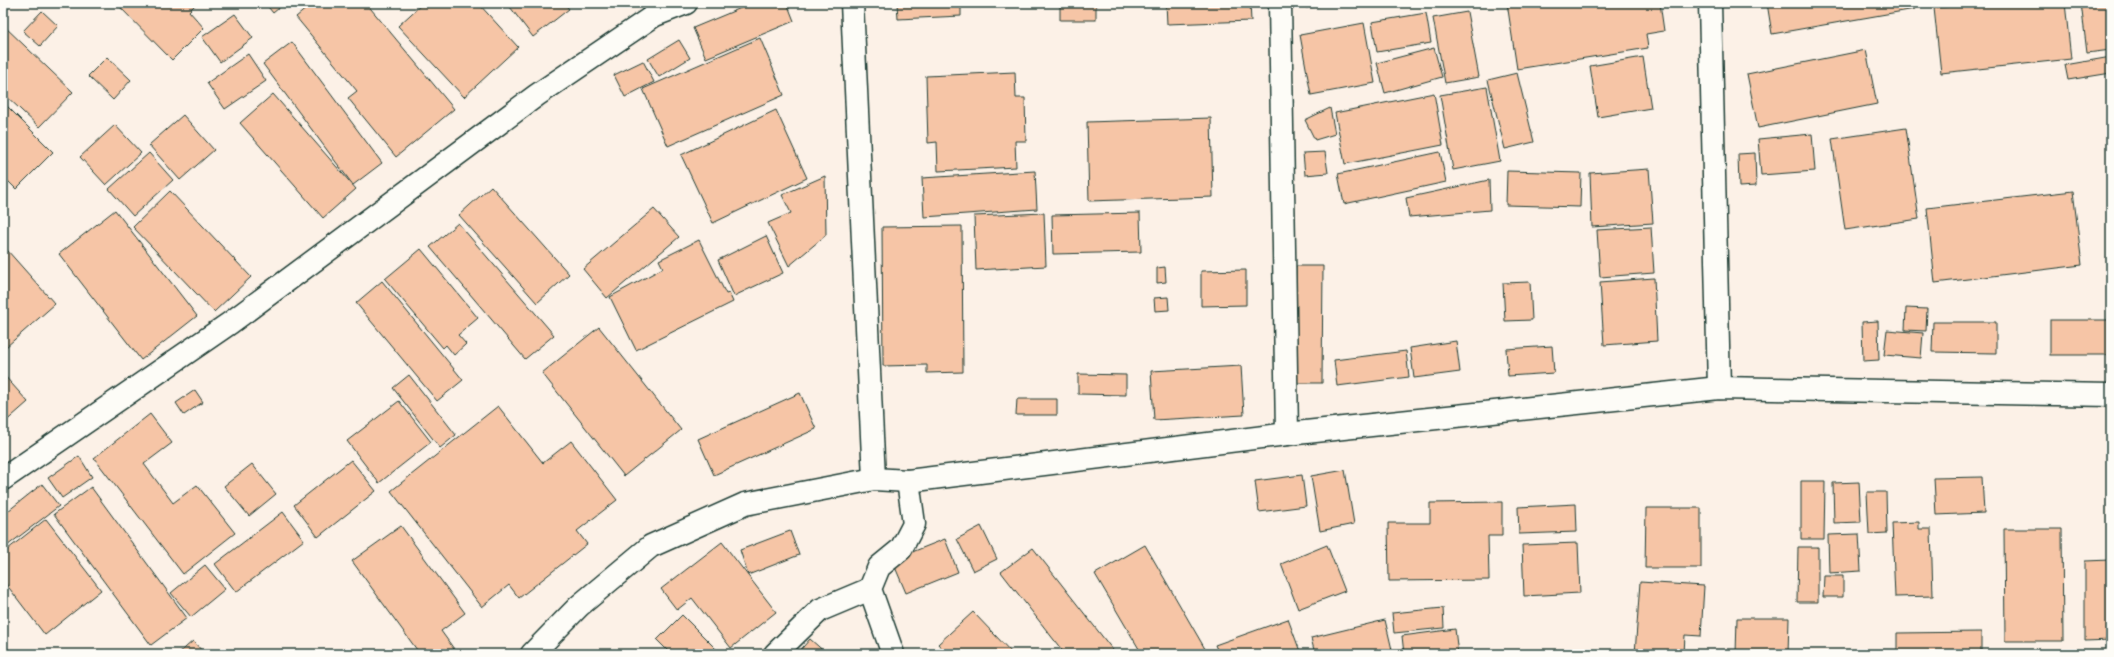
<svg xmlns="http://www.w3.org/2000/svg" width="2114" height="657" viewBox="0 0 2114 657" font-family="'Patrick Hand',sans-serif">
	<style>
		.building { fill: #f6c5a6; stroke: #1f3d34 }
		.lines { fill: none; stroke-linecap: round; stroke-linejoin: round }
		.street-casing { stroke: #1f3d34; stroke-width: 25 }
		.street { stroke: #fdfcf7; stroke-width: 22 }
	</style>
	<rect width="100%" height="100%" fill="#fcf1e7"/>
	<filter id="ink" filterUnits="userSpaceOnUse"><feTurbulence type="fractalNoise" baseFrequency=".025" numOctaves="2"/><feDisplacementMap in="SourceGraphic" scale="8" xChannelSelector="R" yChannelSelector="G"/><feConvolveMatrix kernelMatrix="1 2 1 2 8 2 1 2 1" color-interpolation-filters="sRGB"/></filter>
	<g filter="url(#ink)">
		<g class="building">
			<polygon points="116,3 197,3 189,11 204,28 172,60"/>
			<polygon points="265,3 285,3 273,13"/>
			<polygon points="313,3 366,3 454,109 396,157 348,98 357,91 296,17"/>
			<polygon points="423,3 478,3 518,47 464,97 398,26"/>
			<polygon points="507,3 564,3 569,9 533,37"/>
			<polygon points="753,3 787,3 794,21 706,58 693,28"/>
			<polygon points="897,3 961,3 961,16 898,19"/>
			<rect x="1060" y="3" width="36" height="17"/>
			<polygon points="1166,3 1250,3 1251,21 1167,24"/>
			<polygon points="1305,3 1335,3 1306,8"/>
			<polygon points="1507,3 1562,3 1563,5 1660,3 1664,31 1646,34 1648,48 1517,69"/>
			<polygon points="1767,3 1914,3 1915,9 1772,34"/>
			<polygon points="1983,3 2065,3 2071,59 1941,73 1934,8"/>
			<polygon points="2081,3 2111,3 2111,50 2087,53"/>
			<polygon points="42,11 58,26 40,46 23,31"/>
			<polygon points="1467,12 1479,77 1445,83 1433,18"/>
			<polygon points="1426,13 1431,43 1377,52 1372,22"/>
			<polygon points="235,14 253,38 220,62 202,37"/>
			<polygon points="1364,23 1375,83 1311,95 1300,35"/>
			<polygon points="3,25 73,92 39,127 3,93"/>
			<polygon points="760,38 784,95 668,146 643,89"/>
			<polygon points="679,40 690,58 659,77 648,59"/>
			<polygon points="292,42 382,163 353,185 263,64"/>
			<polygon points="1434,48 1442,77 1385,93 1377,63"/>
			<polygon points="1866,50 1877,104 1758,128 1747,74"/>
			<polygon points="248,54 266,81 225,109 207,83"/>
			<polygon points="107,57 131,80 113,100 88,76"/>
			<polygon points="1643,57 1651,108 1598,117 1590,66"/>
			<polygon points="2111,57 2111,73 2068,80 2065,65"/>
			<polygon points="643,61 654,82 625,97 614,75"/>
			<polygon points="1015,72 1016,98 1025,98 1026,141 1015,141 1016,167 938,171 937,142 928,143 926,76"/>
			<polygon points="1517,73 1534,142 1505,149 1488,80"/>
			<polygon points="1487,87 1500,161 1453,170 1440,95"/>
			<polygon points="1434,93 1443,145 1345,164 1335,113"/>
			<polygon points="273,94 356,189 323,218 240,123"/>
			<polygon points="3,102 53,152 16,189 3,176"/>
			<polygon points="1330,108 1335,134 1315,140 1305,120"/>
			<polygon points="776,110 807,178 713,223 681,155"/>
			<polygon points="183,115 214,150 180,180 149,145"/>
			<polygon points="1211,118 1213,197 1089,201 1087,122"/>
			<polygon points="115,125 141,153 106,185 80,157"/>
			<polygon points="1906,128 1919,219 1845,230 1832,139"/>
			<polygon points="1812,134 1815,171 1761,175 1758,139"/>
			<polygon points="1325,152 1328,173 1305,175 1303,153"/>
			<polygon points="1440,152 1446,182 1344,204 1338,174"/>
			<polygon points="149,153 173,180 133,216 109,189"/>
			<polygon points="1755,153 1756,186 1739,187 1738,154"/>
			<polygon points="1649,169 1653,223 1592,227 1590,173"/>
			<polygon points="1035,171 1037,209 924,217 922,178"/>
			<polygon points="1507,171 1581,173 1580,207 1506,205"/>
			<polygon points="825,176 826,235 789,266 768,223 791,213 782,195"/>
			<polygon points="1489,180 1490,210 1409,217 1406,198"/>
			<polygon points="491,186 569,274 537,303 459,215"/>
			<polygon points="170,191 251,277 214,312 133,227"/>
			<polygon points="2073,191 2082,265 1935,283 1927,208"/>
			<polygon points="654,209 679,237 607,298 583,269"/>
			<polygon points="115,210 197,316 141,360 59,254"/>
			<polygon points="1044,213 1046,266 976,270 974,216"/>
			<polygon points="1140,213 1141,252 1053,254 1052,215"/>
			<polygon points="458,223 554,335 525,359 430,247"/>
			<polygon points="962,226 963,372 927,373 927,365 883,366 882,227"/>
			<polygon points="1651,227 1654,273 1600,277 1597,230"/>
			<polygon points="766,236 783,273 734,296 718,260"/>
			<polygon points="699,240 726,294 729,293 733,302 636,350 610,297 663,268 659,260"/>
			<polygon points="421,249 478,318 458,335 466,344 454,355 446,345 443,348 385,279"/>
			<polygon points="7,250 55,304 6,347 3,343 3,253"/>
			<polygon points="1296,266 1323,266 1322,383 1296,383"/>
			<polygon points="1165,267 1166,282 1157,283 1157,268"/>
			<polygon points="1246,270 1246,305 1201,306 1201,271"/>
			<polygon points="1654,278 1657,341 1604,345 1600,282"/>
			<polygon points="382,281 463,380 437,401 356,303"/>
			<polygon points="1530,282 1532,320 1505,321 1503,283"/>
			<polygon points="1168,297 1169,310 1155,311 1154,298"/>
			<polygon points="1906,308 1927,309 1926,331 1905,330"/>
			<rect x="2050" y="320" width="61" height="35"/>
			<polygon points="1878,321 1879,360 1863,361 1862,322"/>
			<polygon points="1933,322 1996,322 1996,353 1932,352"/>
			<polygon points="599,327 681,430 624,476 542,373"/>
			<polygon points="1887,330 1923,333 1921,358 1884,355"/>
			<polygon points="1456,341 1460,372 1414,378 1410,348"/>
			<polygon points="1552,346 1554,373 1508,376 1506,349"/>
			<polygon points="1406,351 1409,377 1337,386 1334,360"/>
			<polygon points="1241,366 1244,415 1154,420 1151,371"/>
			<polygon points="3,374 28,402 3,424"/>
			<polygon points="1078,374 1126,375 1126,395 1078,394"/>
			<polygon points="409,375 456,435 440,448 393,388"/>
			<polygon points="195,390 203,402 184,415 176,403"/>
			<polygon points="800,393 816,429 714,475 698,439"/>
			<polygon points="1017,399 1057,399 1057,415 1016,415"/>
			<polygon points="399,401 431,442 379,483 347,441"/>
			<polygon points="498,406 543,463 571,441 617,500 577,531 587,544 519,598 509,585 482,607 391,491"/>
			<polygon points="150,414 172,443 144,464 173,503 197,485 235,533 183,574 94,458"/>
			<polygon points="79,456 92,477 62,498 48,478"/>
			<polygon points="351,460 376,491 318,537 294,505"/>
			<polygon points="252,464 276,494 249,516 224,486"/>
			<polygon points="1345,470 1354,524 1320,531 1311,476"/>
			<polygon points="1302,475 1306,506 1259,512 1255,481"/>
			<polygon points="1982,477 1984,513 1936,515 1934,478"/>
			<polygon points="1801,481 1825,481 1824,539 1801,539"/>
			<polygon points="1859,482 1861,522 1834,523 1833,483"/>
			<polygon points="42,484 59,506 3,549 3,515"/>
			<polygon points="91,487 187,618 151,645 54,514"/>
			<polygon points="1867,492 1886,492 1887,533 1869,534"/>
			<polygon points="1502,502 1502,536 1488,536 1489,580 1389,581 1388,523 1430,523 1430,503"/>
			<polygon points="1576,504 1577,532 1519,534 1518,507"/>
			<polygon points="1646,508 1701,508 1701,568 1645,568"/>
			<polygon points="283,512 304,540 236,592 215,564"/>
			<polygon points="46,519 101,590 45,635 3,580 3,553"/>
			<polygon points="1919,522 1919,529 1931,529 1933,596 1895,597 1892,523"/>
			<polygon points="401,526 465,613 441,631 454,649 447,654 420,654 352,561"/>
			<polygon points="981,526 997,559 973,571 957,539"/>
			<polygon points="2004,529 2062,529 2063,641 2005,641"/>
			<polygon points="790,531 799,555 748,575 740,550"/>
			<polygon points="1859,534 1861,571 1829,573 1828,535"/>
			<polygon points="945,539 958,572 906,593 892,560"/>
			<polygon points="722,542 776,612 731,648 692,598 677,610 661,589"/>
			<polygon points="1578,543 1580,593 1524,596 1522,545"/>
			<polygon points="1145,545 1208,654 1142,654 1095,574"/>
			<polygon points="1327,545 1345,591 1298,609 1281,564"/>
			<polygon points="1798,547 1818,547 1818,602 1797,602"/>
			<polygon points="1033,548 1116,654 1065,654 1001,572"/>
			<polygon points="2110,560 2111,640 2085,641 2085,561"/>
			<polygon points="205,565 225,589 191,617 171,593"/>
			<polygon points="1824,576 1843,576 1843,597 1823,597"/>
			<polygon points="1640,582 1704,586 1701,636 1685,635 1684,654 1635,654"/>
			<polygon points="1443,608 1444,628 1394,633 1392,613"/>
			<polygon points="973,612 1013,654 947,654 938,644"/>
			<polygon points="682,615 721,654 671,654 657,640"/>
			<polygon points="1737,618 1789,618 1788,654 1736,654"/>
			<polygon points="1288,619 1301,654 1219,654 1215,645"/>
			<polygon points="1385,620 1393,654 1315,654 1311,638"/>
			<polygon points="1455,629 1458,654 1404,654 1402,636"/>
			<polygon points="1981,632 1981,654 1897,654 1897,633"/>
			<polygon points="810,639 827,654 797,654"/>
			<polygon points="193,641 205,654 178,654"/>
		</g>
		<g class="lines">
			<defs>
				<g id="street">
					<polyline points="852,3 874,479"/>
					<polyline points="1280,3 1287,434"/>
					<polyline points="1710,3 1719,388"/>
					<polyline points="3,479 230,323 537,95 655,15 686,3"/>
					<polyline points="532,654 579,606 651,546 745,504 874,479 908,481 1287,434 1719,388 2111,395"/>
					<polyline points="775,654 820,610 870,589"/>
					<polyline points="893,654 870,589 879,567 901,549 914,524 908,481"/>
				</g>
			</defs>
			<use href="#street" class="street-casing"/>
			<use href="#street" class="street"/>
		</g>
	</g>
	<rect width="2114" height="657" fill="none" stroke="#fdfcf7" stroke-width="16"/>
	<rect x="8" y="8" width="2098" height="641" fill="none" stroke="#1f3d34" stroke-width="1.5" filter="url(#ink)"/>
</svg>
